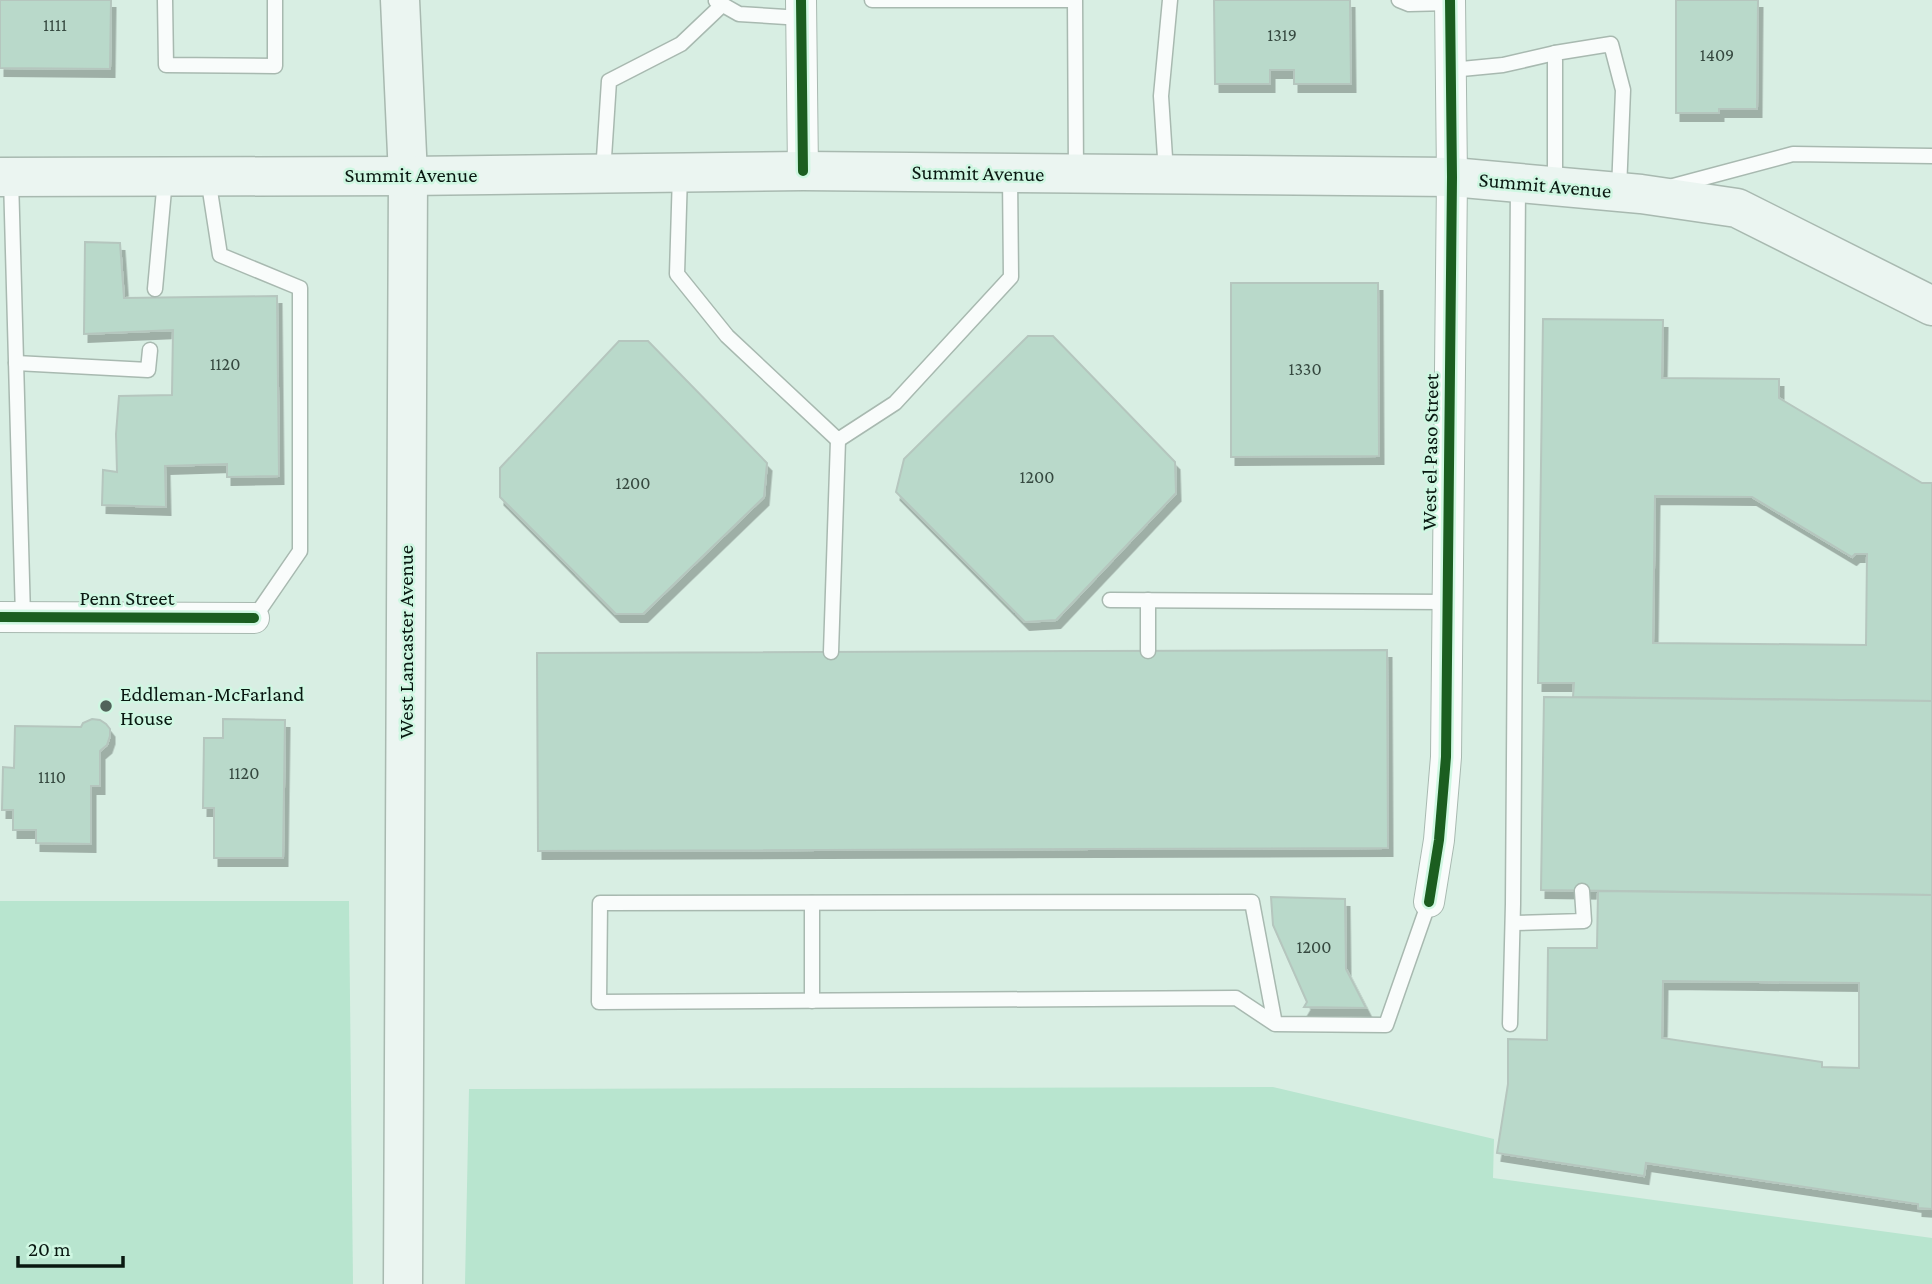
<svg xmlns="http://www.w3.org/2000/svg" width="1932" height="1284" viewBox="0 0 1932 1284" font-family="'Crimson Pro',serif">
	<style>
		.green { fill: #b8e5cf }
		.building { fill: #b9d9ca; stroke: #b5c6be; stroke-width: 2; fill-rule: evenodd; filter: url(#shadow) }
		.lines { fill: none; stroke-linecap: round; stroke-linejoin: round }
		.service-casing { stroke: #a8b9b0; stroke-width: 17 }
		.minor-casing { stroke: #a8b9b0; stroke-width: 32 }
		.secondary-casing { stroke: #a8b9b0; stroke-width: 41 }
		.service { stroke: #f9fcfb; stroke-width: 14 }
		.minor { stroke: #f9fcfb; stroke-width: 30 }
		.secondary { stroke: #ebf5f1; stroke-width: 38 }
		.cycleway-casing { stroke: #cff7e2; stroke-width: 15 }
		.cycleway { stroke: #1b5e20; stroke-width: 10 }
		.poi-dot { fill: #51635a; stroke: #cff7e2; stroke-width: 2.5 }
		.labels { text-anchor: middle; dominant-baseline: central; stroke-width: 5; stroke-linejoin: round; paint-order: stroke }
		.number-label { font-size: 18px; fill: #35483f }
		.street-label { font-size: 21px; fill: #091811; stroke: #cff7e2 }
		.poi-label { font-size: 21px; fill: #091811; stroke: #cff7e2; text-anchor: start }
	</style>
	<defs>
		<filter id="shadow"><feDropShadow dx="4.5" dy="8" stdDeviation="0" flood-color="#0004"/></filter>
	</defs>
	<rect width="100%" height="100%" fill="#d8eee3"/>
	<g class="green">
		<polygon points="0,901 349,901 353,1284 0,1284"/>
		<polygon points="1273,1087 1494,1139 1493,1178 1932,1238 1932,1284 465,1284 469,1089"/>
	</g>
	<g class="building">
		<polygon points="0,0 111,0 110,69 0,68"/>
		<polygon points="1214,0 1350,0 1351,84 1294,84 1294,70 1270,70 1270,84 1215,84"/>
		<polygon points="1676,0 1758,0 1757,109 1719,109 1719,113 1676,113"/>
		<polygon points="85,242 120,243 124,298 277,296 279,476 227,477 227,464 165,466 166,507 102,505 103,470 117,472 116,434 119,396 172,395 173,330 84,334"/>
		<polygon points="1231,283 1378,283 1379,456 1231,457"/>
		<path d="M1543 319 1663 320 1662 378 1779 379V398L1922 483H1932V701L1573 697 1574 683H1538ZM1655 496 1752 497 1852 557 1855 554H1867L1866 645 1653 643Z"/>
		<polygon points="1028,336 1053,336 1175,462 1176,493 1056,620 1025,622 896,492 904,459"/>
		<polygon points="619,341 648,341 767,463 764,497 643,614 616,614 500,497 500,468"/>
		<polygon points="1387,650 1388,848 538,851 537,653"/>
		<polygon points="1544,697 1932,701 1932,895 1541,890"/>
		<polygon points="92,719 100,720 106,724 110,729 110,736 107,745 100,751 100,786 91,786 91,844 36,843 36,830 13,830 13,810 2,810 3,767 14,768 15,726 81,727 83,723"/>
		<polygon points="223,719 285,720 283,858 214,858 214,808 203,808 204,738 223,738"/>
		<path d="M1598 891 1932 895V1209L1918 1208V1204L1646 1163 1644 1176 1497 1153 1508 1084V1039L1547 1040 1548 948H1597ZM1663 981 1859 983V1068L1822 1067V1062L1662 1038Z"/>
		<polygon points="1271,897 1345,899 1346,969 1366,1008 1304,1007 1307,1002 1273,925"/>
	</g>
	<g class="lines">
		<defs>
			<g id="service">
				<polyline points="165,0 166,65 275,66 275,0"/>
				<polyline points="872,0 1075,0 1076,173"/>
				<polyline points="1399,0 1409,4 1450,3"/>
				<polyline points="716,1 739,14 802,18"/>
				<polyline points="1451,70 1503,65 1555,53"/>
				<polyline points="603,173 609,81 681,44 721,6"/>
				<polyline points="1166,173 1161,96 1170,0"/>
				<polyline points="680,174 677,274 727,336 838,440 895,403 1011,277 1010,176"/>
				<polyline points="11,178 23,617"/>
				<polyline points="208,178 220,255 300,288 300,551 254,618"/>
				<polyline points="1555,185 1555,53 1611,44 1623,90 1619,190"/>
				<polyline points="1673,186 1793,154 1932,156"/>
				<polyline points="155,289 165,179"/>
				<polyline points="16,363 148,370 150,350"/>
				<polyline points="1110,600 1448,602"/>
				<polyline points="1148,600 1148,651"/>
				<polyline points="831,652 838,440"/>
				<polyline points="1513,923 1584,921 1582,891"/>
				<polyline points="812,1001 812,903"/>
				<polyline points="1275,1024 1252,902 600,903 599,1002 1236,998 1275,1024 1386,1025 1429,902"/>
				<polyline points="1510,1024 1513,904 1518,184"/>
			</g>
			<g id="minor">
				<polyline points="801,0 803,171"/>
				<polyline points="0,617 254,618"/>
				<polyline points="1429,902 1439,840 1446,757 1452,177 1450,0"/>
			</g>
			<g id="secondary">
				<polyline points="400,0 408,176 403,1284"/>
				<polyline points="0,177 408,176 803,171 1452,177 1641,194 1737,208 1932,306"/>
			</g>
		</defs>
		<use href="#service" class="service-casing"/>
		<use href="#minor" class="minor-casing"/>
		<use href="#secondary" class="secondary-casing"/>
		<use href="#service" class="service"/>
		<use href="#minor" class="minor"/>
		<use href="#secondary" class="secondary"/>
		<defs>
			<g id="cycleway">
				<polyline points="801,0 803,171"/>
				<polyline points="0,617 254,618"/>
				<polyline points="1429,902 1439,840 1446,757 1452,177 1450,0"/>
			</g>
		</defs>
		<use href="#cycleway" class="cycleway-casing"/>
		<use href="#cycleway" class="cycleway"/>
	</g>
	<circle class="poi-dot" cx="106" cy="706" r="7"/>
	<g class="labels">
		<g class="number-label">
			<text x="55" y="25">1111</text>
			<text x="1282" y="35">1319</text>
			<text x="1717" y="55">1409</text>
			<text x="225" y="364">1120</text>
			<text x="1305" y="369">1330</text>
			<text x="1037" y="477">1200</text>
			<text x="633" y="483">1200</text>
			<text x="244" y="773">1120</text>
			<text x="52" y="777">1110</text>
			<text x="1314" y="947">1200</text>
		</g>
		<g class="street-label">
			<text transform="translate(978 173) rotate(1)">Summit Avenue</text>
			<text x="411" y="175">Summit Avenue</text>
			<text transform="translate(1545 185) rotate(5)">Summit Avenue</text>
			<text transform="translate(1430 452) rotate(-89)">West el Paso Street</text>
			<text x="127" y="598">Penn Street</text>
			<text transform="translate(406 642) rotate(-90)">West Lancaster Avenue</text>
		</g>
		<g class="poi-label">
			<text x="120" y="694">Eddleman-McFarland<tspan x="120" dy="24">House</tspan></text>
		</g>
	</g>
	<path d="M18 1256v10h105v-10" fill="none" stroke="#091811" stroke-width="3.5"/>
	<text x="28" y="1256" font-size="21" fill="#091811" stroke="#cff7e2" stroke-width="5" paint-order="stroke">20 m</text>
</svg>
